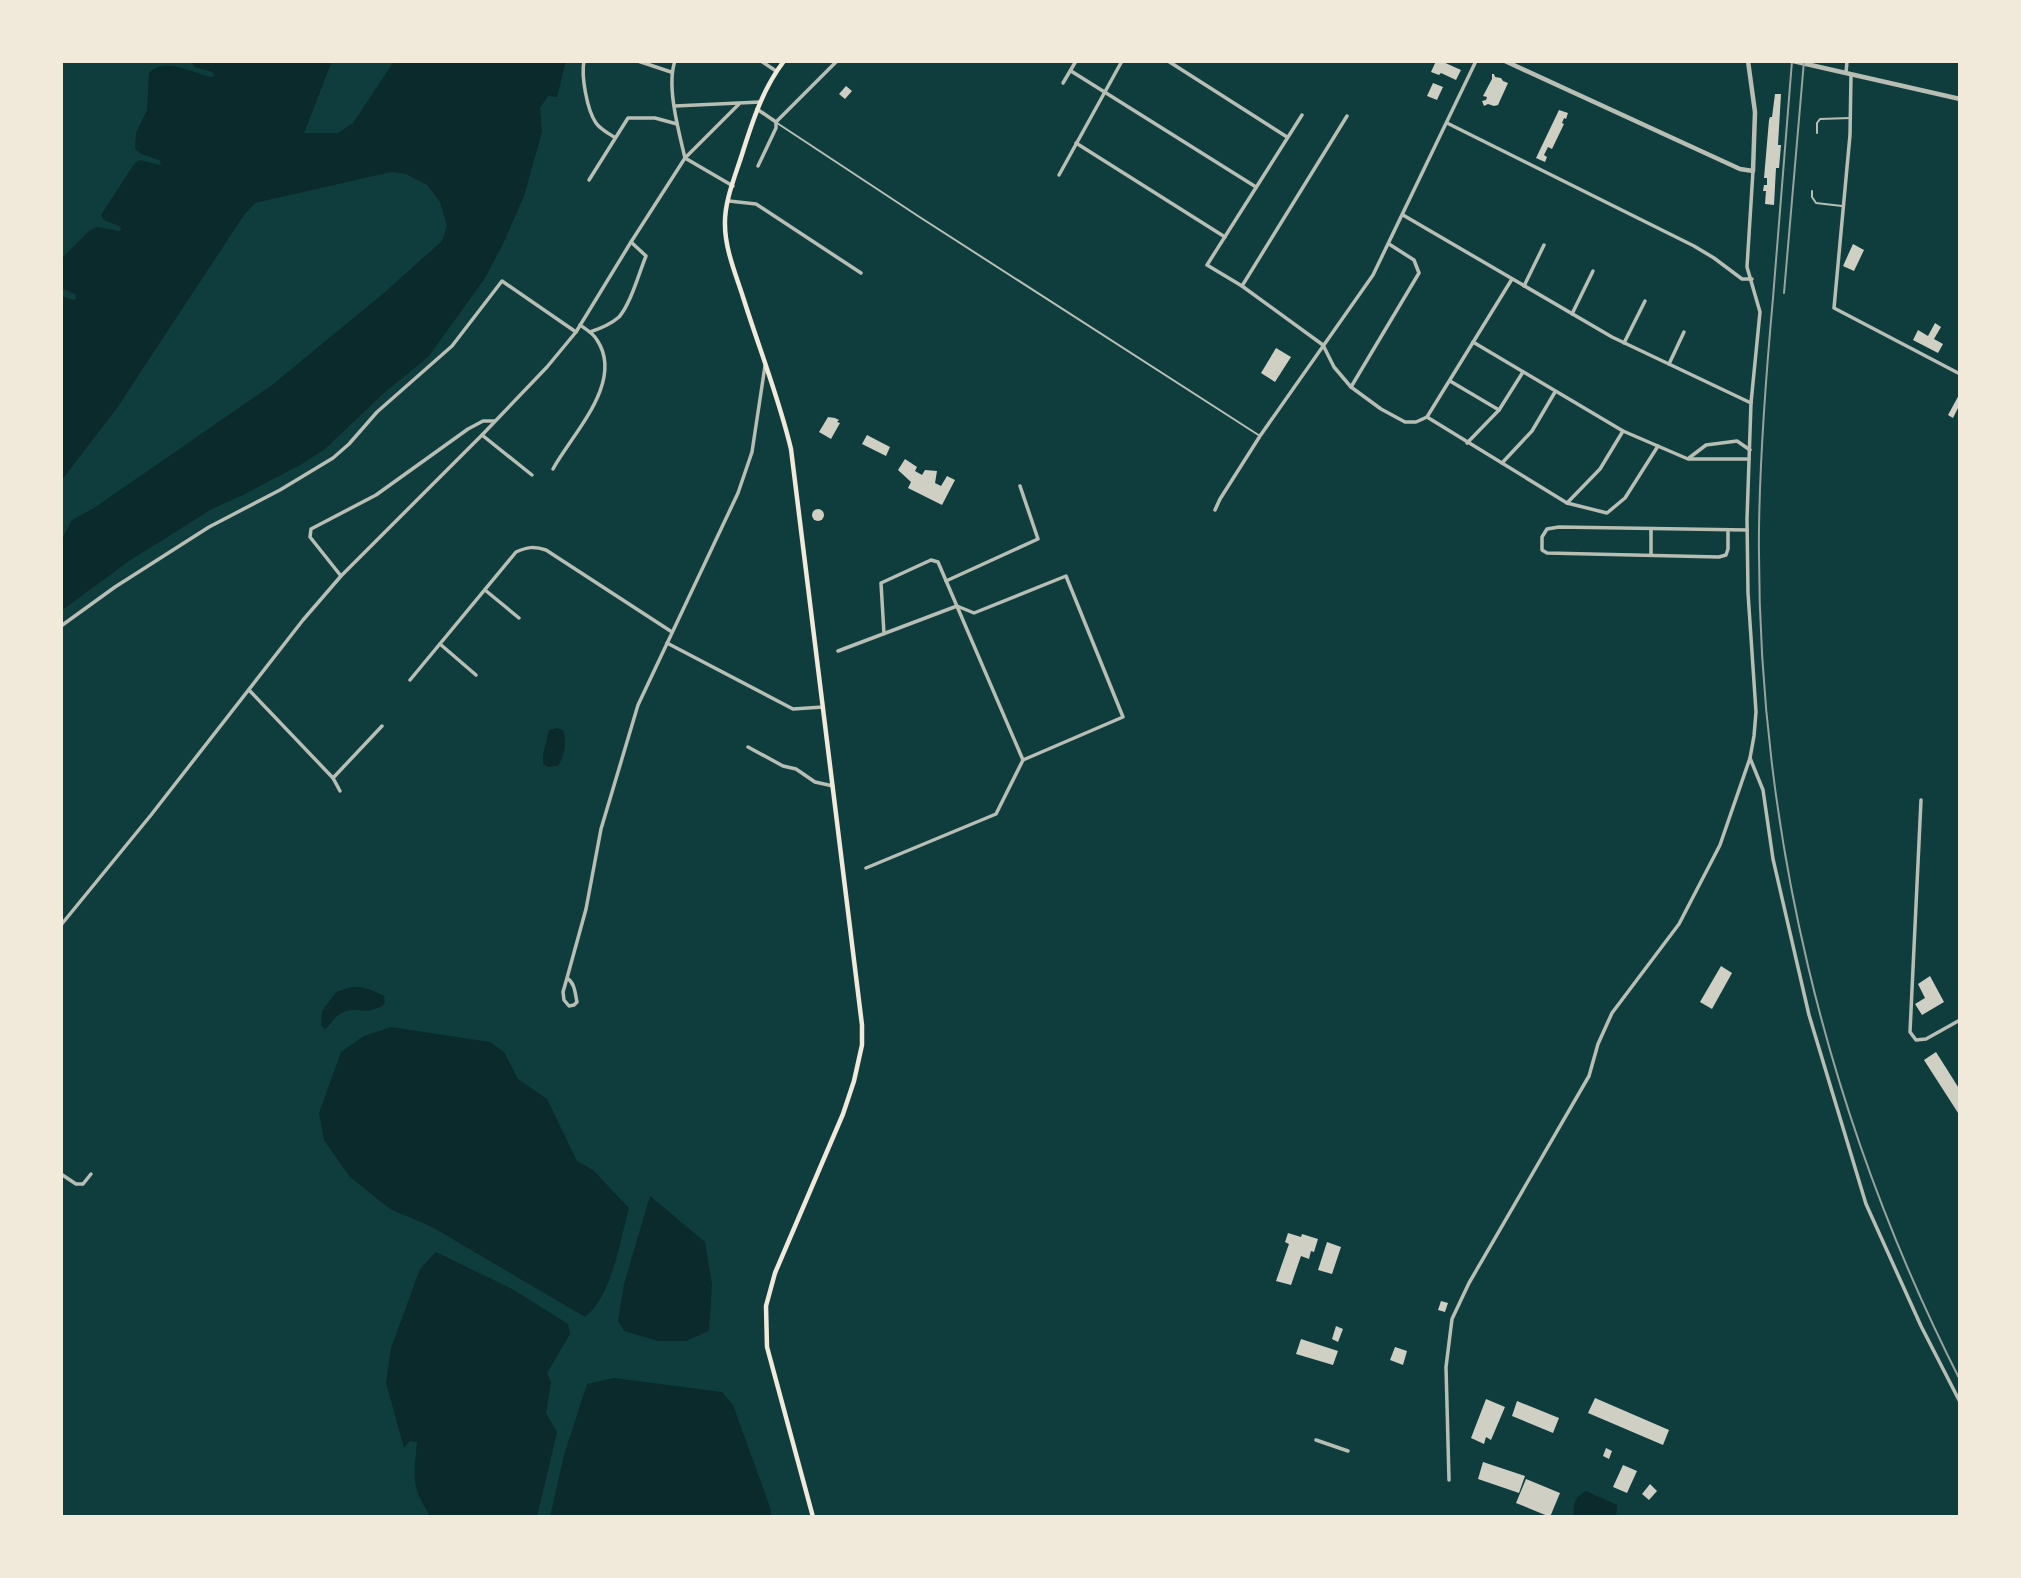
<svg xmlns="http://www.w3.org/2000/svg" width="2021" height="1578" viewBox="0 0 2021 1578" font-family="Arial,sans-serif">
	<style>
		.water { fill: #0a2a2b }
		.building { fill: #cfcfc3 }
		.lines { fill: none; stroke-linecap: round; stroke-linejoin: round }
		.service { stroke: #b8beb3; stroke-width: 2 }
		.minor { stroke: #b8beb3; stroke-width: 3.5 }
		.tertiary { stroke: #b8beb3; stroke-width: 4.5 }
		.secondary { stroke: #f1e9da; stroke-width: 4.5 }
		.rail { stroke: #97a49c; stroke-width: 2 }
	</style>
	<rect width="100%" height="100%" fill="#0f3d3e"/>
	<g class="water">
		<path d="M190 61H332L304 133H338L353 123 394 61H566L557 97 548 96 540 108 542 132 524 196 504 242 485 278 429 356 384 393 325 449 302 464 245 494 212 509 129 561 61 611V541L72 520 94 508 272 385 385 292 442 241 447 226 440 202 427 185 406 174 391 172 255 203 244 215 117 408 61 481V296L73 300 76 299 75 294 61 288V259L89 231 97 227 120 231 121 229 119 226 104 220 101 215 134 164 140 160 160 165 161 163 159 160 141 154 135 148 136 133 147 110 149 73C164 57 192 72 210 77L215 76 212 72 195 67Z"/>
		<path d="M557 728 563 730C567 742 565 755 558 766L547 767 543 763V755L549 730Z"/>
		<path d="M352 987C363 986 374 991 384 996L385 1002 383 1006C377 1008 371 1011 365 1011 357 1010 350 1009 342 1013 334 1016 332 1024 325 1029L321 1025 322 1011 336 992Z"/>
		<path d="M391 1027 490 1042 504 1052 518 1079 547 1099 577 1161 593 1170 629 1208C620 1241 612 1296 585 1317L432 1227 390 1209 350 1177 324 1140 319 1113 341 1052 364 1036Z"/>
		<polygon points="650,1196 705,1242 712,1284 709,1331 686,1341 658,1341 624,1331 618,1321 624,1284"/>
		<path d="M436 1252 514 1290 568 1324 570 1334 547 1373 551 1382 546 1413 557 1432 537 1517H431C410 1485 414 1478 417 1442L410 1441 404 1448 386 1383 391 1348 420 1269Z"/>
		<polygon points="614,1378 722,1392 733,1405 771,1510 771,1517 550,1517 564,1455 587,1384"/>
		<path d="M1586 1491 1617 1505 1616 1517H1574C1573 1504 1574 1498 1586 1491Z"/>
	</g>
	<g class="building">
		<polygon points="1436,61 1440,63 1441,61 1461,70 1456,80 1441,73 1439,75 1431,72"/>
		<polygon points="1492,74 1494,74 1495,77 1501,78 1503,81 1508,83 1498,105 1494,106 1488,104 1484,106 1482,101 1486,100 1487,97 1483,96 1492,79"/>
		<polygon points="1433,83 1443,87 1437,100 1427,96"/>
		<polygon points="846,86 852,91 845,99 839,94"/>
		<polygon points="1775,94 1781,94 1778,145 1781,145 1779,168 1776,168 1774,205 1765,204 1766,191 1763,191 1764,185 1767,185 1767,178 1764,178 1769,120 1770,117 1772,117"/>
		<polygon points="1559,110 1568,113 1566,119 1564,118 1562,123 1564,124 1552,149 1548,147 1544,155 1547,157 1545,162 1536,158"/>
		<polygon points="1853,244 1864,250 1854,271 1843,266"/>
		<polygon points="1935,323 1941,327 1934,339 1943,344 1938,353 1913,340 1918,330 1928,336"/>
		<polygon points="1276,348 1291,357 1275,382 1261,373"/>
		<polygon points="1960,393 1960,404 1953,418 1948,415"/>
		<polygon points="828,417 835,418 839,420 837,422 840,423 831,439 819,432"/>
		<polygon points="867,435 890,447 886,456 862,444"/>
		<polygon points="905,459 917,467 915,471 922,475 925,470 937,471 935,483 941,486 947,476 955,480 942,505 908,488 911,482 898,470"/>
		<circle cx="818" cy="515" r="6"/>
		<polygon points="1721,966 1732,973 1712,1009 1700,1002"/>
		<polygon points="1930,976 1944,1002 1922,1015 1915,1004 1925,998 1918,984"/>
		<polygon points="1936,1052 1960,1090 1960,1116 1924,1060"/>
		<polygon points="1288,1233 1301,1237 1302,1234 1318,1239 1314,1252 1311,1251 1309,1259 1301,1256 1291,1285 1276,1281 1289,1244 1285,1242"/>
		<polygon points="1327,1242 1341,1247 1332,1274 1318,1270"/>
		<polygon points="1441,1301 1448,1303 1445,1312 1438,1310"/>
		<polygon points="1336,1326 1343,1329 1338,1342 1332,1339"/>
		<polygon points="1301,1339 1338,1351 1333,1365 1296,1354"/>
		<polygon points="1395,1347 1407,1351 1403,1365 1390,1360"/>
		<polygon points="1595,1398 1669,1430 1663,1445 1588,1413"/>
		<polygon points="1486,1399 1505,1407 1491,1440 1486,1437 1484,1444 1471,1438"/>
		<polygon points="1517,1401 1559,1418 1553,1433 1512,1416"/>
		<polygon points="1606,1448 1612,1451 1609,1459 1603,1456"/>
		<polygon points="1483,1462 1525,1476 1519,1493 1478,1479"/>
		<polygon points="1623,1465 1637,1471 1627,1493 1613,1487"/>
		<polygon points="1526,1479 1560,1493 1550,1517 1516,1503"/>
		<polygon points="1650,1484 1657,1491 1649,1500 1642,1494"/>
	</g>
	<g class="lines">
		<g class="service">
			<polyline points="777,123 918,216 1260,436"/>
			<polyline points="1817,133 1817,123 1820,119 1850,118"/>
			<polyline points="1812,191 1812,197 1816,203 1842,206"/>
		</g>
		<g class="minor">
			<path d="M584 61C581 76 587 110 596 123 600 129 608 133 614 137"/>
			<polyline points="638,61 671,72"/>
			<path d="M675 61C666 86 679 132 685 158L733 186"/>
			<polyline points="761,61 776,71"/>
			<polyline points="1168,61 1287,137"/>
			<polyline points="1071,71 1256,187"/>
			<polyline points="1846,73 1847,61"/>
			<polyline points="1851,75 1850,135 1834,308 1960,374"/>
			<polyline points="1063,83 1076,61"/>
			<polyline points="675,106 760,102"/>
			<polyline points="757,109 776,122 837,61"/>
			<polyline points="1302,115 1207,265 1242,286 1323,345 1334,367 1351,387 1381,409 1405,422 1416,422 1427,417"/>
			<polyline points="1447,123 1694,246 1714,258 1742,279 1752,279"/>
			<polyline points="1076,143 1225,237"/>
			<polyline points="758,166 776,128 776,123"/>
			<polyline points="1059,175 1122,61"/>
			<polyline points="589,180 628,118 655,118 677,124"/>
			<polyline points="729,201 756,204 861,273"/>
			<polyline points="1403,215 1612,337 1751,403"/>
			<polyline points="1242,286 1347,116"/>
			<polyline points="1524,286 1544,245"/>
			<polyline points="1572,314 1593,271"/>
			<path d="M590 332C599 329 611 324 619 317 631 303 639 273 646 256L631 242"/>
			<polyline points="1473,342 1623,431 1688,459 1749,459"/>
			<polyline points="1624,343 1645,301"/>
			<polyline points="1669,364 1684,332"/>
			<polyline points="1450,381 1499,410"/>
			<polyline points="1351,387 1419,273 1414,260 1389,244"/>
			<polyline points="1427,417 1567,503 1607,513 1625,498 1658,446"/>
			<polyline points="1427,417 1512,279"/>
			<polyline points="482,435 532,475"/>
			<polyline points="1467,443 1499,410 1523,372"/>
			<polyline points="1689,458 1706,445 1737,441 1750,450"/>
			<polyline points="1502,463 1532,431 1555,392"/>
			<path d="M553 469C572 434 625 382 597 340 594 334 586 329 580 325"/>
			<polyline points="1567,503 1600,469 1623,431"/>
			<polyline points="1215,510 1220,499 1260,436 1373,275 1476,61"/>
			<polyline points="1651,530 1651,555"/>
			<polyline points="1728,530 1728,549 1726,555 1719,557 1547,553 1542,550 1542,537 1547,529 1559,527 1747,530"/>
			<polyline points="341,576 310,537 311,529 376,495 468,429 483,421 495,421"/>
			<polyline points="946,581 1038,539 1020,486"/>
			<polyline points="485,590 519,618"/>
			<polyline points="61,626 115,587 209,527 280,490 333,458 349,444 377,412 452,346 502,281 576,332"/>
			<polyline points="667,643 793,709 823,707"/>
			<polyline points="440,644 476,675"/>
			<polyline points="838,651 957,606 974,613 1066,576 1123,717 1023,760 938,562 931,560 881,583 884,634"/>
			<path d="M410 680 516 552C527 547 534 546 546 550L672 632"/>
			<polyline points="249,690 333,778 382,726"/>
			<polyline points="748,747 783,766 796,769 815,782 833,786"/>
			<polyline points="1750,758 1763,790 1773,859 1809,1015 1866,1204 1921,1326 1960,1402"/>
			<polyline points="333,778 340,791"/>
			<polyline points="1921,800 1910,1032 1916,1040 1926,1039 1960,1020"/>
			<polyline points="866,868 996,814 1023,760"/>
			<polyline points="61,925 151,815 303,620 341,576 482,435 547,367 576,332 631,242 685,158 739,104"/>
			<path d="M567 978 563 992 564 1000 569 1006 574 1005 577 1002C575 993 575 983 567 978L586 909 601 829 638 705 738 493 752 452 765 366"/>
			<polyline points="61,1174 76,1184 83,1184 91,1174"/>
			<polyline points="1316,1440 1348,1451"/>
			<polyline points="1449,1480 1446,1367 1452,1319 1469,1283 1589,1076 1598,1044 1612,1013 1679,924 1720,845 1750,758 1754,736 1756,712 1748,593 1747,519 1751,403 1760,312 1747,267 1753,171"/>
		</g>
		<g class="tertiary">
			<polyline points="1505,61 1740,169 1753,171 1755,112 1748,61"/>
			<polyline points="1793,61 1960,99"/>
		</g>
		<path class="secondary" d="M784 61C764 87 754 117 744 148 737 172 724 200 725 225 725 249 736 275 743 297 759 348 779 398 791 449L862 1025V1045L854 1081 843 1114 775 1273 766 1306 767 1347 813 1517"/>
		<g class="rail">
			<path d="M1792 61C1786 140 1780 219 1773 298 1766 375 1760 452 1759 529 1756 825 1826 1116 1960 1380"/>
			<polyline points="1784,293 1804,61"/>
		</g>
	</g>
	<rect width="2021" height="1578" fill="none" stroke="#f1e9da" stroke-width="126"/>
</svg>
